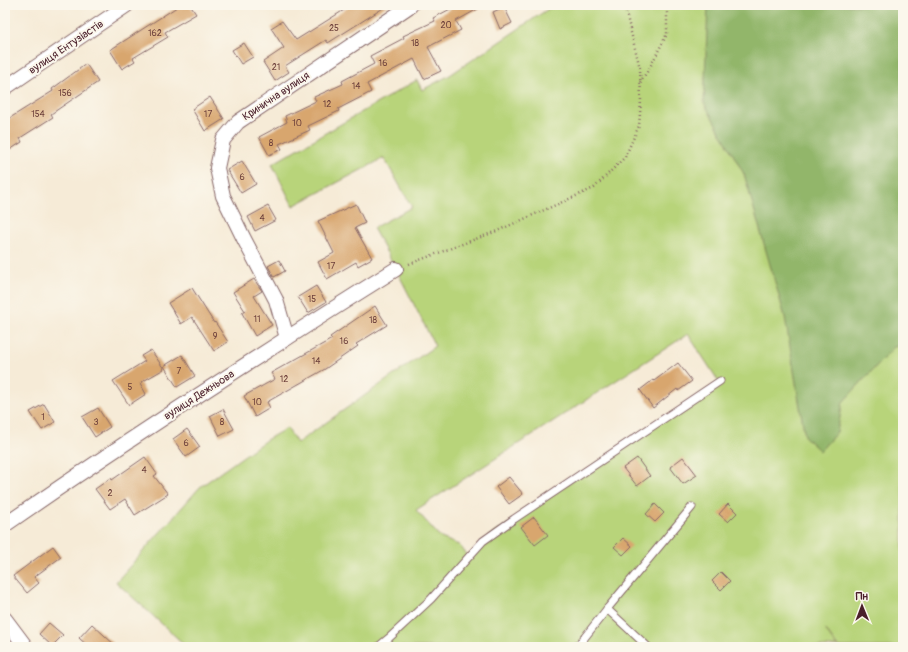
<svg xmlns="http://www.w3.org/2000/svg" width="908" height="652" viewBox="0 0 908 652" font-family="Pangolin,sans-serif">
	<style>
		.green { fill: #b8d47a; stroke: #817a52; fill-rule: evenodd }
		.forest { fill: #92b66a; stroke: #6e6a4a }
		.building { fill: #d8a66e }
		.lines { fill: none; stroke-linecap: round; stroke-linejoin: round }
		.service-casing { stroke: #866667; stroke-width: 9 }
		.minor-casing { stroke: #866667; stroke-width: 16 }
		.path { stroke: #866667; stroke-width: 2.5; stroke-dasharray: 1 3; stroke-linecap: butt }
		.service { stroke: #fff; stroke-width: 7 }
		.minor { stroke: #fff; stroke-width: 14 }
		.labels { text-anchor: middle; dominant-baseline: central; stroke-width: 4; stroke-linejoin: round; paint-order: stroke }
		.number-label { font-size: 9px; fill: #6e413c }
		.street-label { font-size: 11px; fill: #4a1f2b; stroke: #fbf7ec }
	</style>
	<rect width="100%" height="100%" fill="#fbf7ec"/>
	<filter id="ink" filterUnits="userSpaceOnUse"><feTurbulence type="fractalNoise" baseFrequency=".025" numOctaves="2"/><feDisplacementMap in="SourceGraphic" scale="8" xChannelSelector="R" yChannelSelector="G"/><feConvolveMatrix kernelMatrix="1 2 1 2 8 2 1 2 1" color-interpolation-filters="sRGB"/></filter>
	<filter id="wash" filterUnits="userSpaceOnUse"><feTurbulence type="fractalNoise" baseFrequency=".012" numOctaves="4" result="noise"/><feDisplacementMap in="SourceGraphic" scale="16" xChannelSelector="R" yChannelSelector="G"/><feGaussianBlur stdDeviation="0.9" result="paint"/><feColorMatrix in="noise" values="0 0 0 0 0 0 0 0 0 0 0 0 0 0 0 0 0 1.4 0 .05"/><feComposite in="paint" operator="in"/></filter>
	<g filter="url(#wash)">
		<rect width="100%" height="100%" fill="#f6ebd7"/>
		<path class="green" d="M554 5H903V647H838L825 629 837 647H187L116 582 200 487 266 440 287 428 297 443 435 346 396 269 373 228 412 207 384 158 293 206 272 164 417 80 422 90 450 75ZM688 334 719 382 483 541 469 557 459 545 441 538 416 510Z"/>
		<polygon class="forest" points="708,5 903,5 903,345 894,347 843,402 837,432 820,451 805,437 785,317 744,174 704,103"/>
		<g id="blocks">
			<g class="building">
				<polygon points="180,5 190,5 196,14 165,32 168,37 133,58 135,61 122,69 110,50"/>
				<polygon points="352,5 388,5 328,43 326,40 285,66 289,72 275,81 263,62 284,48 271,28 282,21 296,40"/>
				<polygon points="458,5 485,5 456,21 461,30 428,47 441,71 424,79 414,59 367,84 371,92 338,109 339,111 308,126 310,130 279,144 282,149 269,155 259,137 287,122 285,116 316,101 314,97 343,84 342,81 374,64 370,56 404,38 403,36 435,21 433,18"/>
				<polygon points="504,7 512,23 500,29 493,12"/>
				<polygon points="244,43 253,57 241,64 232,50"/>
				<polygon points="86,64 98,82 51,114 53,117 20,138 22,142 5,153 5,121 53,91 52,89"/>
				<polygon points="210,97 224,119 205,131 192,109"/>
				<polygon points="242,161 256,184 241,193 227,170"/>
				<polygon points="356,204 365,223 355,228 372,258 358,266 356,262 327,279 318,262 334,253 318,221"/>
				<polygon points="268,206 276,220 255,231 248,217"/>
				<polygon points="279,260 285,271 274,277 268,266"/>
				<polygon points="254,279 262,291 254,296 272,325 255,336 242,313 245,311 233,292"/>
				<polygon points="316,286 326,302 308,313 298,297"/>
				<polygon points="192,288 214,323 215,322 228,342 214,351 192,317 181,324 168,303"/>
				<polygon points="375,306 387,325 356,344 358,346 325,369 267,402 270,408 255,417 244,396 275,379 271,373 332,339 330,337"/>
				<polygon points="151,350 164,369 140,383 146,394 129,405 113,381 145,361 141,356"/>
				<polygon points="182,355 195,376 177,387 164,366"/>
				<polygon points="678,363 692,381 678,391 677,389 653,408 640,390 653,380 654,381"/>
				<polygon points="44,404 55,422 42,430 30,412"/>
				<polygon points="98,408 110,427 95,437 82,417"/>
				<polygon points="223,409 234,429 220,436 210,416"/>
				<polygon points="187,429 200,447 186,457 173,439"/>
				<polygon points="145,457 157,474 154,476 168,494 135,515 125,499 110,509 95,489 111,478 112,480"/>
				<polygon points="683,457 697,475 683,484 670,467"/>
				<polygon points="637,458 650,476 637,486 623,468"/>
				<polygon points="509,477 523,494 509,504 496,487"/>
				<polygon points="655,504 664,513 655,522 646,514"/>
				<polygon points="728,504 737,513 728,522 719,514"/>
				<polygon points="534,517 548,535 535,545 521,527"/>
				<polygon points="623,538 632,546 623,555 614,547"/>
				<polygon points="53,546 61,557 34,577 39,583 27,593 13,576"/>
				<polygon points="721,572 730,581 721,590 712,581"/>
				<polygon points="49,623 63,635 52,646 39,634"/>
				<polygon points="92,624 117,647 89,647 79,638"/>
			</g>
		</g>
	</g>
	<g filter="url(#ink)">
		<use href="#blocks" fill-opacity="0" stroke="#866667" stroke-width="1"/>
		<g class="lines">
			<defs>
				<g id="service">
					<polyline points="607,609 648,647"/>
					<polyline points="378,647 389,638 431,599 483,541 514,519 720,381"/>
					<polyline points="577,647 607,609 692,507"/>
				</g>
				<g id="minor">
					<polyline points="5,88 127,5"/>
					<polyline points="287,338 276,300 244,239 223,196 217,168 223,140 238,122 411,5"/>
					<path d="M5 525C133 436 264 352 396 269"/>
					<polyline points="5,619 26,647"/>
				</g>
			</defs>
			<use href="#service" class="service-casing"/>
			<use href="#minor" class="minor-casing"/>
			<g class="path">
				<polyline points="640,82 649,69 667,34 667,5"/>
				<polyline points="409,264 497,231 594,188 625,157 639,126 641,101 640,68 624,5"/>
			</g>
			<use href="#service" class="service"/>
			<use href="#minor" class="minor"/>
		</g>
	</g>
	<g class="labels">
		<g class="number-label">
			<text x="446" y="25">20</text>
			<text x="334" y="28">25</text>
			<text x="155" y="33">162</text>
			<text x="415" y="43">18</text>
			<text x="383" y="63">16</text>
			<text x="276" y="67">21</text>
			<text x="356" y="86">14</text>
			<text x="65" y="93">156</text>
			<text x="327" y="104">12</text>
			<text x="38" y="114">154</text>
			<text x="208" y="114">17</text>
			<text x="297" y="123">10</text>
			<text x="271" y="143">8</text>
			<text x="242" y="177">6</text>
			<text x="262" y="218">4</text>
			<text x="331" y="266">17</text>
			<text x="312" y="299">15</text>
			<text x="257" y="319">11</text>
			<text x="373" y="320">18</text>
			<text x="215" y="336">9</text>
			<text x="344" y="341">16</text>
			<text x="316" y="361">14</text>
			<text x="179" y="371">7</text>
			<text x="284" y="379">12</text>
			<text x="130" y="387">5</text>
			<text x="257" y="402">10</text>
			<text x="43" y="417">1</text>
			<text x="96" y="422">3</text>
			<text x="222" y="422">8</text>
			<text x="186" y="443">6</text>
			<text x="144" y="470">4</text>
			<text x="110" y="493">2</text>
		</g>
		<g class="street-label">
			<text transform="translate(66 47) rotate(-34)">вулиця Ентузіастів</text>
			<text transform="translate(276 96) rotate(-34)">Кринична вулиця</text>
			<text transform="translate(199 395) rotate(-33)">вулиця Дежньова</text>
		</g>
	</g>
	<rect width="908" height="652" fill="none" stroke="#fbf7ec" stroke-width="20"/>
	<g transform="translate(862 606) rotate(359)" stroke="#fbf7ec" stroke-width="3" paint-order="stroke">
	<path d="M0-3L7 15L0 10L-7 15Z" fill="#4a1f2b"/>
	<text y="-6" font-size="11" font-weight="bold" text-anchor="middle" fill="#4a1f2b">Пн</text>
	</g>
</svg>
